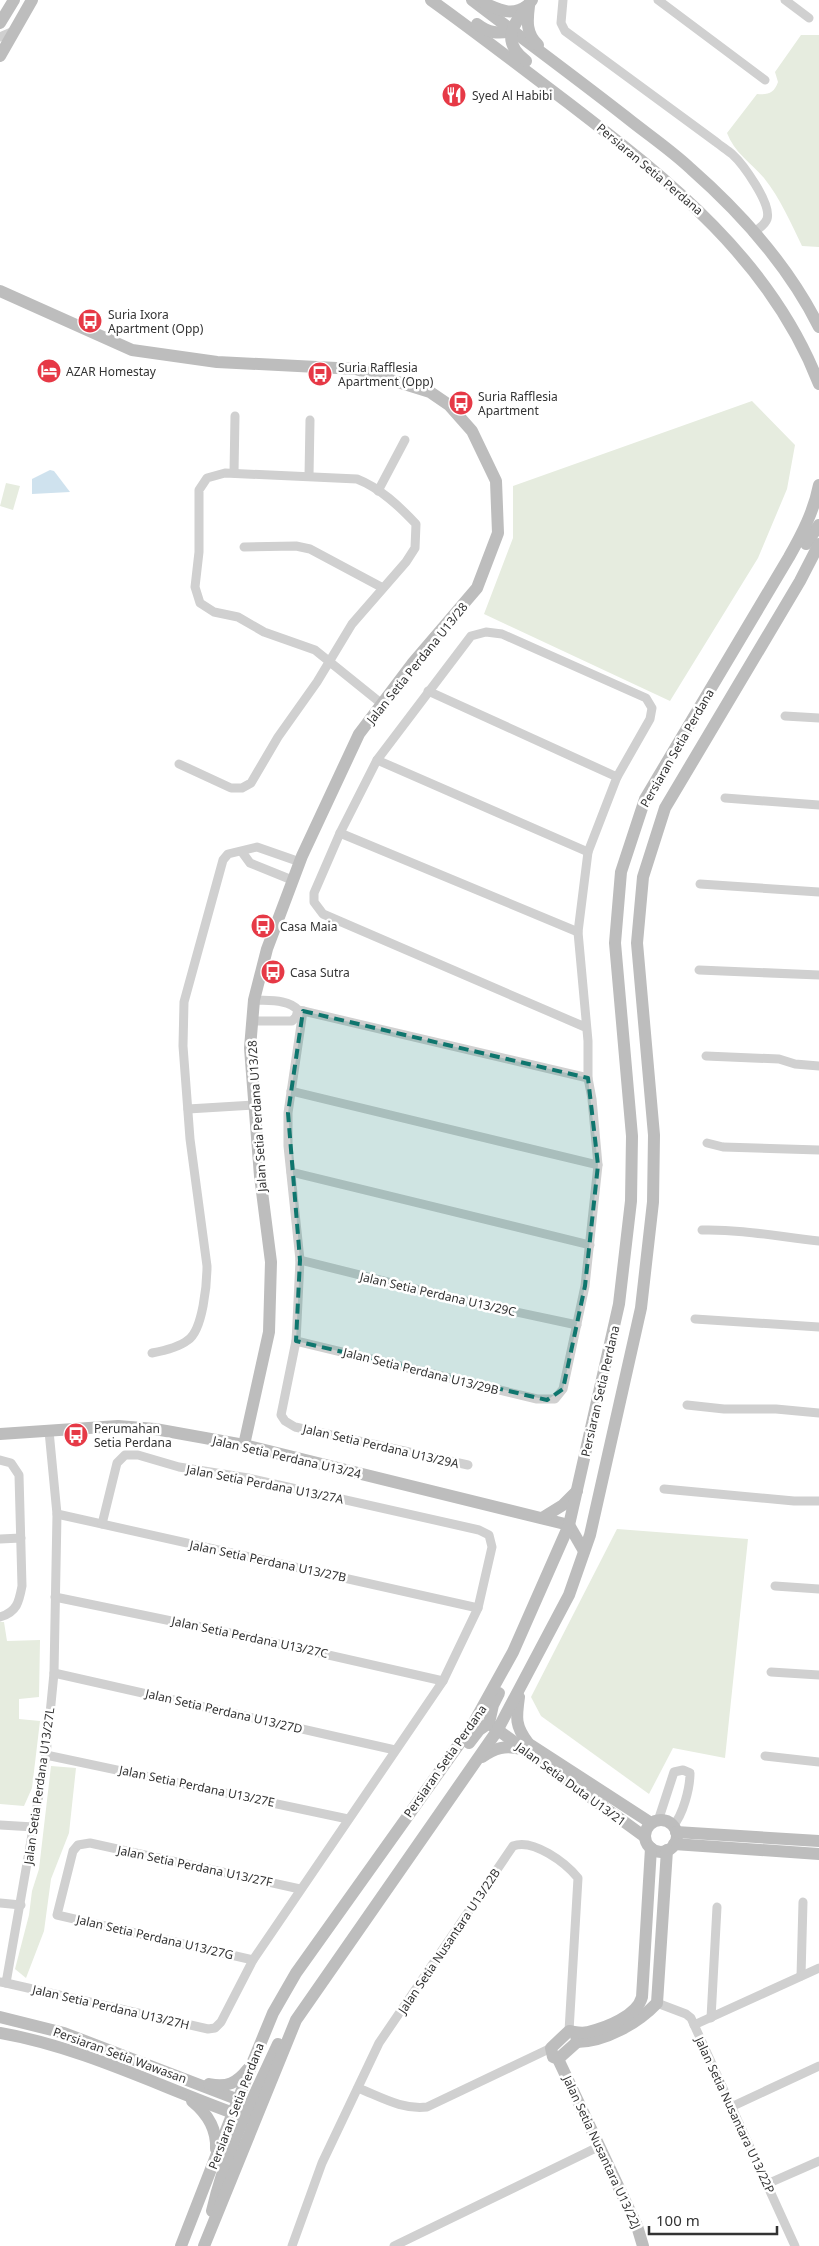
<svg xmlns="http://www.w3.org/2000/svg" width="819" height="2246" viewBox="0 0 819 2246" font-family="'Noto Sans',sans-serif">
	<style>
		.green { fill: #e6ecdf }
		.water { fill: #cfe2ee }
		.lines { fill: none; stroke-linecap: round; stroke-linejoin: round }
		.street { stroke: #d0d0d0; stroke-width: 9 }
		.secondary { stroke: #bdbdbd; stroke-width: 12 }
		.marked { fill: #0f766e; fill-opacity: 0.2; stroke: #0f766e; stroke-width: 4; stroke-dasharray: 10 6; stroke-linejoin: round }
		.labels { text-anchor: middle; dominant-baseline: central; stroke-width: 5; stroke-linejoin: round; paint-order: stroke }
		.poi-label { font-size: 12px; fill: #333; stroke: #fff; text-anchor: start }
		.street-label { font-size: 12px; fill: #333; stroke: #fff }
	</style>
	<rect width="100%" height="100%" fill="#fff"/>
	<g class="green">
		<path d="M801 35H819V247L802 246C791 223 780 198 764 178 751 163 734 152 727 133L757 94C769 95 774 93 778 82L775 72Z"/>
		<polygon points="752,401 795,445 787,489 758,558 670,701 484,614 513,538 513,486"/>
		<polygon points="6,483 20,486 13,510 0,506"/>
		<polygon points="617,1529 748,1539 725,1758 673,1748 649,1794 541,1716 531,1697"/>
		<polygon points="0,1622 4,1622 7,1641 40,1640 39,1697 19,1699 19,1719 40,1721 32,1788 24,1806 0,1804"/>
		<polygon points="51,1766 76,1768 69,1833 51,1879 44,1931 26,1978 15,1969 29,1915 32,1891 39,1869"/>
	</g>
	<polygon class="water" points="50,470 54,471 70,492 32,494 32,479"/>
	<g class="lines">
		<g class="street">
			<path d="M563 0 561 23 565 31 716 142C721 146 727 150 732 154 743 164 772 204 767 219 765 225 758 229 753 233"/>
			<polyline points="658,0 765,80"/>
			<polyline points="785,0 809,18"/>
			<polyline points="0,37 14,31"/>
			<polyline points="234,473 235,416"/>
			<polyline points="309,476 310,420"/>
			<polyline points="378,491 405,440"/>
			<polyline points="244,547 296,546 310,549 383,588"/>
			<polyline points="428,691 617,777"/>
			<polyline points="785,716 819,718"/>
			<polyline points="377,760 588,852"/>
			<path d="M179 764 231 788H242L251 783 278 737 317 682 352 624 406 562 415 548 416 524C399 506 380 488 357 479L225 473 207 478 199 490V552L195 587 200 603 214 612 238 617 264 632 315 650 382 704"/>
			<polyline points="725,798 819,805"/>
			<polyline points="340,833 578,932"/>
			<polyline points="242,852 250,863 292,880"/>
			<polyline points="700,884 819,892"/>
			<polyline points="699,970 819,975"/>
			<path d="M254 1000C269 1001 288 999 298 1010L303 1011 288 1113V1146L300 1260 297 1322 296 1341 281 1415 285 1421 295 1427 468 1465"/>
			<polyline points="303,1011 588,1078"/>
			<polyline points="252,1021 292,1021 296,1017 298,1010"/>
			<polyline points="706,1056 779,1059 795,1064 819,1066"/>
			<polyline points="291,1091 598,1165"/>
			<polyline points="188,1109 254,1105"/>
			<polyline points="707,1143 723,1147 819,1150"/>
			<polyline points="291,1172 590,1245"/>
			<path d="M702 1230C742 1229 780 1237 819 1241"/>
			<polyline points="300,1260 460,1300 577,1325"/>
			<polyline points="695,1319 819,1327"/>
			<polyline points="296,1341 537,1399 555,1399 563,1389 585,1286 598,1165 592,1099 588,1078 588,1041 578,932 588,852 617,777 650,719 652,708 646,698 502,634 486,632 471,636 377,760 340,833 314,893 314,902 323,914 585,1027"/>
			<path d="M152 1353C163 1351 179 1347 188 1340 203 1330 207 1283 207 1266L190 1139 183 1046 184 1002 223 860 228 854 257 847 300 862"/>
			<polyline points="687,1405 724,1409 776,1409 819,1413"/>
			<path d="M0 1460 11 1463 19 1475 22 1586C19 1602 17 1612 0 1617"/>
			<polyline points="664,1489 794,1501 819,1501"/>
			<polyline points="57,1514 478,1608"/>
			<polyline points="0,1539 21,1538"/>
			<polyline points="775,1586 819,1589"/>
			<polyline points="55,1597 249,1637 443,1681"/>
			<polyline points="771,1672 819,1675"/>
			<polyline points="54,1673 395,1750"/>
			<polyline points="46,1755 348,1819"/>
			<polyline points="765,1756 819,1762"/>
			<path d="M658 1821 674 1772 683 1770 690 1773C690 1788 683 1815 673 1826"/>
			<polyline points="0,1825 34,1827"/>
			<polyline points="0,1903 21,1905"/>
			<polyline points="253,1960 57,1915 73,1851 78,1845 90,1843 300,1889"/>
			<polyline points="801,1976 803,1902"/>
			<polyline points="0,1982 6,1983 46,1755 54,1673 57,1514 49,1431"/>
			<polyline points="6,1983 208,2029 215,2028 221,2022 253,1960 443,1681 478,1608 492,1547 489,1535 479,1530 248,1478 179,1467 138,1455 125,1455 117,1463 102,1524"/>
			<polyline points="657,2003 686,2014 691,2018 795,2246"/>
			<polyline points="711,2018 717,1907"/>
			<polyline points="694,2025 819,1968"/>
			<path d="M358 2088C381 2097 402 2110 427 2107L551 2048"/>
			<polyline points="731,2107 819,2066"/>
			<polyline points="767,2184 819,2161"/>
			<path d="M292 2246 322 2163 379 2043 513 1846C533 1838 566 1863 578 1878L569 2031"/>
			<polyline points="394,2246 600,2146"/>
		</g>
		<g class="secondary">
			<path d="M431 0C477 33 522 68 567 102 670 181 771 260 819 384"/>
			<path d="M472 0C523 39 575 77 626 117 647 134 671 150 691 169 741 213 789 267 819 327"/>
			<path d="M484 3C500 10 512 17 528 5"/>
			<path d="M529 6C527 21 526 34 538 45"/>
			<polyline points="0,23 14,0"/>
			<path d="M477 24C489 33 497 34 512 31"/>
			<polyline points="0,56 32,0"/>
			<path d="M526 61C498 39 515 23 532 0"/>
			<polyline points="0,291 132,350 217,362 356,369 430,392 449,405 472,431 496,481 498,533 477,588 412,664 359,734 302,856 267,949 254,1000 250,1048 260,1176 271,1262 269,1332 244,1445"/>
			<polyline points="806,544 819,525"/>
			<polyline points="0,1434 118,1426 155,1429 244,1445 569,1525"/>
			<polyline points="542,1518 563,1505 577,1491"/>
			<polyline points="569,1525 584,1551"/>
			<path d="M519 1697C516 1718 515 1726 528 1743"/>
			<polyline points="491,1725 645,1837"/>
			<polyline points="526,1742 651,1823"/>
			<polyline points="469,1743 479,1730 489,1723 493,1705 499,1693"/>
			<path d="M482 1757C495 1748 505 1745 521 1749"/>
			<circle cx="661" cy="1836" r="16"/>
			<polyline points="676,1832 819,1841"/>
			<polyline points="674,1844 819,1854"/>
			<polyline points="0,2017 64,2033 239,2100"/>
			<path d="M0 2033C81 2047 156 2085 233 2113L246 2112"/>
			<path d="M577 2042C605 2042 638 2023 657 2003L667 1850"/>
			<polyline points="558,2059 577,2042 576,2035"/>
			<path d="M209 2084C227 2088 237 2083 248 2069"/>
			<path d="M192 2101C208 2114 217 2129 216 2149"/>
			<path d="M212 2211C225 2153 253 2098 278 2044"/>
			<path d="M181 2246 252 2064 273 2013 296 1973 472 1726 513 1652 569 1525 619 1304 631 1201 632 1136 615 943 621 872 645 799 789 557C802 534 814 511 819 485"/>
			<polyline points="204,2246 296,2020 497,1731 569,1595 590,1535 641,1308 653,1202 654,1135 637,943 643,877 665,808 800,581 819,544"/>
			<path d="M643 2246 637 2226 558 2059 553 2057 551 2048 569 2031C576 2032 581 2034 588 2032 606 2028 637 2016 642 1997L651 1848"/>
		</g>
	</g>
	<path class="marked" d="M303 1011 588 1078 598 1165 585 1286 563 1389 547 1400 296 1341 300 1260 288 1113Z"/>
	<defs>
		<symbol id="restaurant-disc" viewBox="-11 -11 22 22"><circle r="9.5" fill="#e63946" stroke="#fff"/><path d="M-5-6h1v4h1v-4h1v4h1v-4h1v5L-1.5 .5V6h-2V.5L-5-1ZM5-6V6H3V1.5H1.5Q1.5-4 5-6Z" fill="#fff"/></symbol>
		<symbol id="bus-disc" viewBox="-11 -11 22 22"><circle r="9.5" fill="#e63946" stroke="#fff"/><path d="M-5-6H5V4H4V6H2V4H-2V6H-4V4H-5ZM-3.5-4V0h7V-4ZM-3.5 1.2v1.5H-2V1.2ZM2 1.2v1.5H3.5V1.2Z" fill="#fff"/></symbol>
		<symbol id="hotel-disc" viewBox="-11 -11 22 22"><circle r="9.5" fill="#e63946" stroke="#fff"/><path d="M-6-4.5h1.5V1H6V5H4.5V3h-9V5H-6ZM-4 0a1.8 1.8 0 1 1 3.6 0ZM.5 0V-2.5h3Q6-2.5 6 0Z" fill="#fff"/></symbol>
	</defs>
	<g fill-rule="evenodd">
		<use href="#restaurant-disc" x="440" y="81" width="28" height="28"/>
		<use href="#bus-disc" x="76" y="307" width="28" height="28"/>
		<use href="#hotel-disc" x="35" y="357" width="28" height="28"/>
		<use href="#bus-disc" x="306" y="360" width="28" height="28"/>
		<use href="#bus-disc" x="447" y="389" width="28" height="28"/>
		<use href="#bus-disc" x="249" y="912" width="28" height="28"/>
		<use href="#bus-disc" x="259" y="958" width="28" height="28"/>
		<use href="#bus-disc" x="62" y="1421" width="28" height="28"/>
	</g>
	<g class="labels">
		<g class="poi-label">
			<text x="472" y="95">Syed Al Habibi</text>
			<text x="108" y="314">Suria Ixora<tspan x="108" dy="14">Apartment (Opp)</tspan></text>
			<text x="338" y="367">Suria Rafflesia<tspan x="338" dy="14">Apartment (Opp)</tspan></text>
			<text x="66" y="371">AZAR Homestay</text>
			<text x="478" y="396">Suria Rafflesia<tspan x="478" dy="14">Apartment</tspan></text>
			<text x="280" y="926">Casa Maia</text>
			<text x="290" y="972">Casa Sutra</text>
			<text x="94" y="1428">Perumahan<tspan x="94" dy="14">Setia Perdana</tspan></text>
		</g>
		<g class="street-label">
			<text transform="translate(650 169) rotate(40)">Persiaran Setia Perdana</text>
			<text transform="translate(417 663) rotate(-51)">Jalan Setia Perdana U13/28</text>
			<text transform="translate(677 748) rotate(-60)">Persiaran Setia Perdana</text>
			<text transform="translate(257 1116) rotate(-94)">Jalan Setia Perdana U13/28</text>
			<text transform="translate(438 1294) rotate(13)">Jalan Setia Perdana U13/29C</text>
			<text transform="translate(421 1371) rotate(14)">Jalan Setia Perdana U13/29B</text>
			<text transform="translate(600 1391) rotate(-77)">Persiaran Setia Perdana</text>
			<text transform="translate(381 1446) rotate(13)">Jalan Setia Perdana U13/29A</text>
			<text transform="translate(287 1457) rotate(13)">Jalan Setia Perdana U13/24</text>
			<text transform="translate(265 1484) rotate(11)">Jalan Setia Perdana U13/27A</text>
			<text transform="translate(268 1561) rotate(12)">Jalan Setia Perdana U13/27B</text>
			<text transform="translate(250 1637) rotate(12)">Jalan Setia Perdana U13/27C</text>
			<text transform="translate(224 1711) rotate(13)">Jalan Setia Perdana U13/27D</text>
			<text transform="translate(445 1761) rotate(-55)">Persiaran Setia Perdana</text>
			<text transform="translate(571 1784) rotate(36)">Jalan Setia Duta U13/21</text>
			<text transform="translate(39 1786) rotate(-82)">Jalan Setia Perdana U13/27L</text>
			<text transform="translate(197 1786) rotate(12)">Jalan Setia Perdana U13/27E</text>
			<text transform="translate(195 1866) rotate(12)">Jalan Setia Perdana U13/27F</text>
			<text transform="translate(155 1937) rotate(13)">Jalan Setia Perdana U13/27G</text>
			<text transform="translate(449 1941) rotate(-56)">Jalan Setia Nusantara U13/22B</text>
			<text transform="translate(111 2007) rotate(13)">Jalan Setia Perdana U13/27H</text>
			<text transform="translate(120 2055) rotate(20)">Persiaran Setia Wawasan</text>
			<text transform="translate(236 2106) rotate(-69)">Persiaran Setia Perdana</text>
			<text transform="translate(735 2115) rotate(65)">Jalan Setia Nusantara U13/22P</text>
			<text transform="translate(602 2152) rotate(65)">Jalan Setia Nusantara U13/22J</text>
		</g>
	</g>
	<path d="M649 2226v8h128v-8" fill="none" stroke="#333333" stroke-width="2.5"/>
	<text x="656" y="2226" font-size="15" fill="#333333" stroke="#ffffff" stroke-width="4" paint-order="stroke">100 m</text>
</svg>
